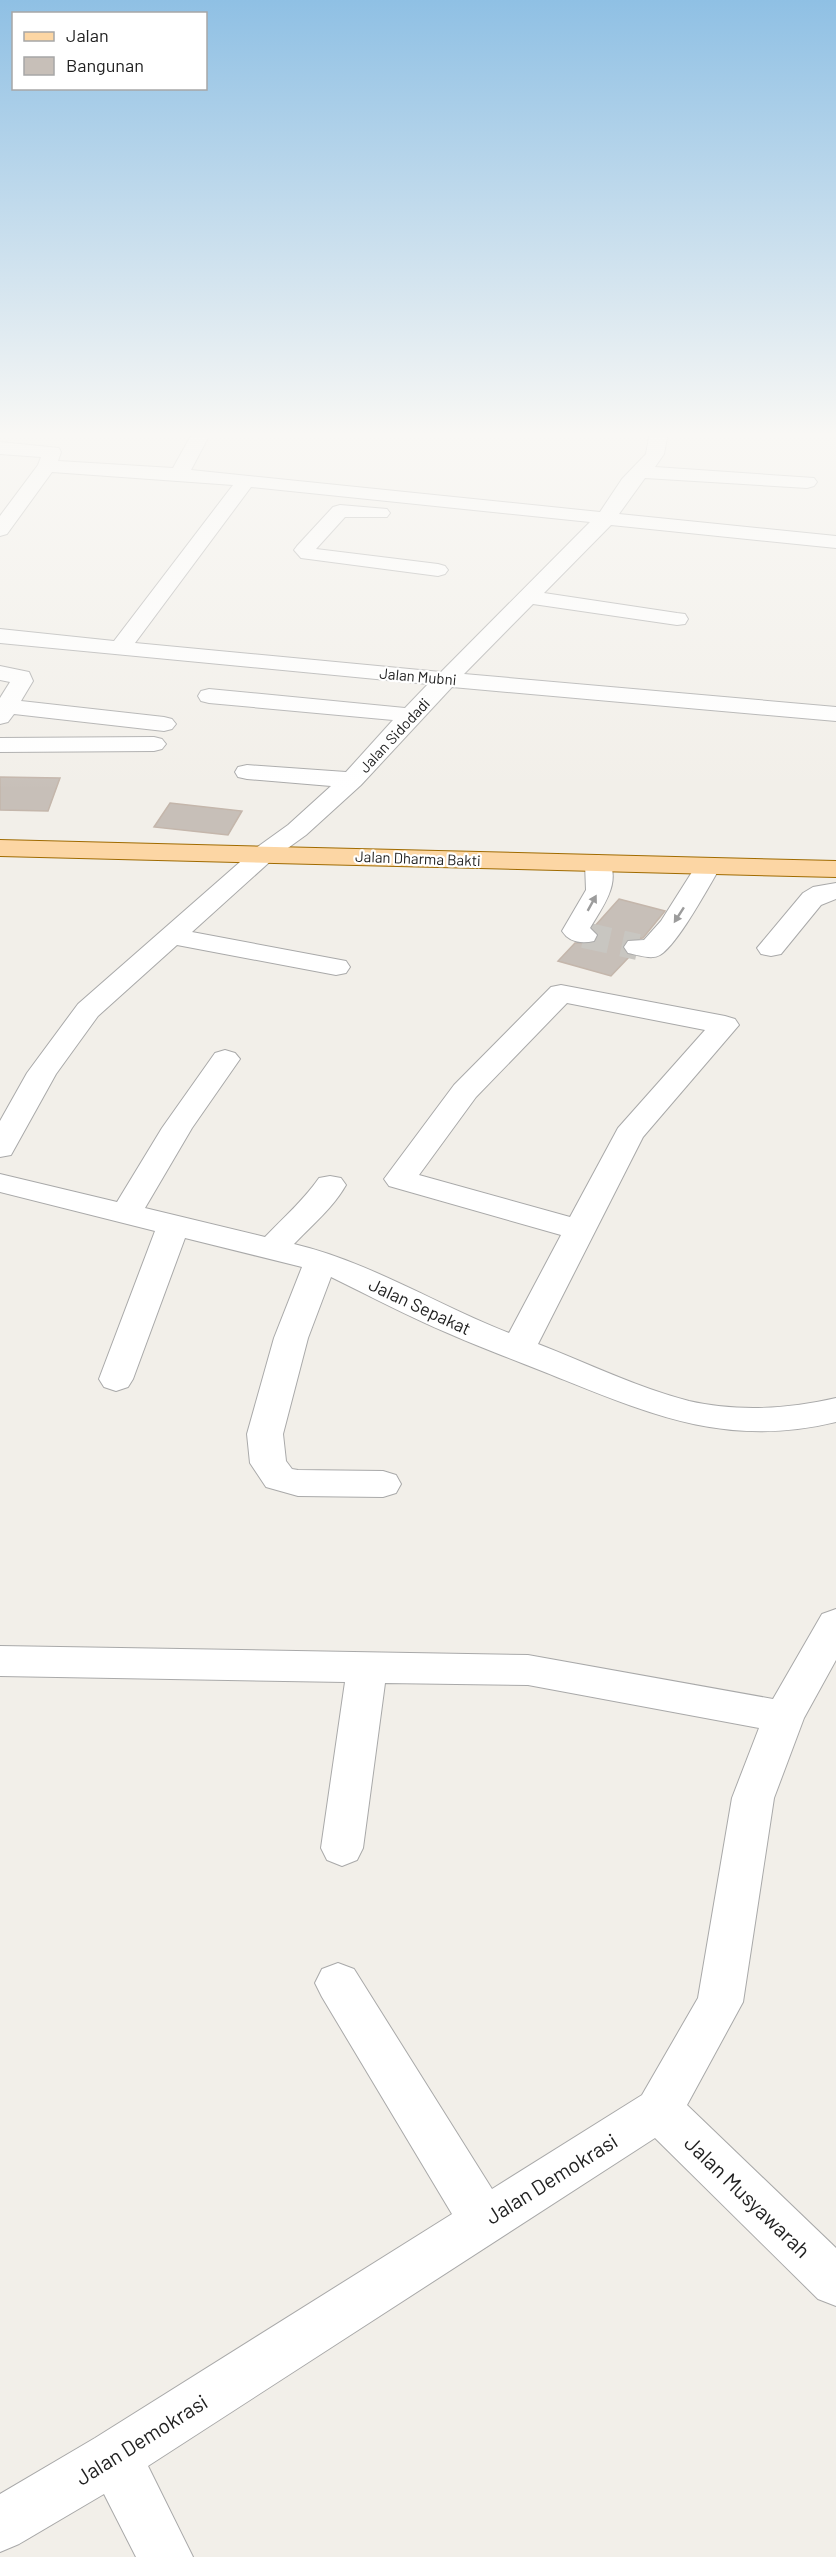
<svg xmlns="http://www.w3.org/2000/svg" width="836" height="2557" viewBox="0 0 836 2557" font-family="Barlow,sans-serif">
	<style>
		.building { fill: #c7bfb8; stroke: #c4b6ab; stroke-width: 1.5 }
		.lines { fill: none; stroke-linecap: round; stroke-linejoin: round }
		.minor-tunnel { stroke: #c8c6c1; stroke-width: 26; stroke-dasharray: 26 13; stroke-linecap: butt }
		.minor-casing { stroke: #a9a9a9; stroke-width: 2 }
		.major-casing { stroke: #a06b00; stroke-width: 2 }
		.minor { fill: #fff; fill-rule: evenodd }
		.major { fill: #fcd6a4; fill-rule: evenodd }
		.oneway { fill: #9c9c9c }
		.labels { text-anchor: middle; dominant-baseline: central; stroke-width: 4.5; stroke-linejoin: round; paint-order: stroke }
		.far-street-label { font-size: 15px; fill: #222; stroke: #fff }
		.street-label { font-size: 18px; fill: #222; stroke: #fff }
		.near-street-label { font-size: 21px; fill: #222; stroke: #fff }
	</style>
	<rect width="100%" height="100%" fill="#f2efe9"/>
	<g class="building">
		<polygon points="0,777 60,778 48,811 0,810"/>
		<polygon points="170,803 242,811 228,835 154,827"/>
		<polygon points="619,899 665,911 643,938 626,940 622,948 630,956 611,976 558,961 575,943 596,942 599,935 593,928"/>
	</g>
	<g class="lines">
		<polyline class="minor-tunnel" points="584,935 638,947"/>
		<defs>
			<g id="minor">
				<path d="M193 432H211L191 470 600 512 622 479 646 454 650 432H668L664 454 655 467 814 478 817 482 814 486 807 488 645 478 619 514 836 536V548L611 525 544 593 677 613 685 614 688 619 685 624 677 625 533 604 464 674 836 707V721L452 687 361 785 306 835 274 858 192 932 346 961 350 967 346 973 336 975 177 945 98 1016 56 1074 11 1155 0 1157V1121L27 1073 78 1004 256 848 288 825 331 786 247 779 238 777 235 772 238 767 247 765 346 772 393 720 209 703 201 701 198 696 201 691 209 689 405 708 428 684 0 643V629L114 641 233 485 52 472 7 534 0 536V516L38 465 41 457 0 454V442L59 448 61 452 58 461 173 468ZM251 487 590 522 441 672 135 643Z"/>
				<polygon points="340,505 387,509 390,513 387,517 345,517 316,549 438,564 445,566 448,570 445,574 438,576 301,558 294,550 297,546 333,507"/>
				<polygon points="0,666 29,672 33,681 21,701 164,717 172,719 176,724 172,729 164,731 14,714 8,722 0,724 0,698 10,682 0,680"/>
				<polygon points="154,737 162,739 166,744 162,749 154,751 0,752 0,738"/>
				<path d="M598 855 607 858C623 881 602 908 590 928L597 935 594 941C581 944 569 942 562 931L586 890 585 863 589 858Z"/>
				<path d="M708 858 717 861 721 866C709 886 678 944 660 955 652 960 638 955 628 953L624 947 628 941 644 940 661 921 699 861Z"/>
				<polygon points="836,883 836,899 821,905 781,954 771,956 761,954 757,948 803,893 813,887"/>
				<path d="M561 985 725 1016 735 1019 739 1025 643 1137 538 1344C587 1363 638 1388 689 1401 737 1412 789 1409 836 1398V1422C725 1449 647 1413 547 1373 514 1360 482 1348 450 1334 409 1317 370 1296 331 1277L308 1338 283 1434 286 1461 292 1469 298 1470 383 1471 396 1475 401 1484 396 1493 383 1497 298 1496 266 1487 250 1463 247 1434 274 1338 302 1267 185 1238 133 1379 128 1387 116 1391 104 1387 99 1379 155 1231 0 1192V1174L117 1202 162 1128 215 1053 225 1050 235 1053 240 1059 192 1128 145 1208 265 1237C283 1218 304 1200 319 1178L330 1176 341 1178 346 1185C333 1208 312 1225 294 1244 370 1262 437 1305 509 1333L561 1235 389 1186 384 1179 454 1085 551 987ZM567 1003 705 1030 618 1128 570 1217 419 1175 476 1097Z"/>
				<polygon points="836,1609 836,1660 804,1718 774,1798 743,2002 687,2105 836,2248 836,2306 818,2299 655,2138 148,2466 193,2557 136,2557 104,2494 19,2544 0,2552 0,2494 95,2438 452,2214 322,1997 315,1983 322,1969 338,1963 354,1969 492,2189 642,2095 698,1998 732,1798 759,1728 528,1685 385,1683 363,1848 357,1860 342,1866 327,1860 321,1848 345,1682 0,1676 0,1646 528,1655 773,1699 822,1614"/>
			</g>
			<polygon id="major" points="0,840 836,861 836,877 0,856"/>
		</defs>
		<use href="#minor" class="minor-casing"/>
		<use href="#major" class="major-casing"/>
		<use href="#minor" class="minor"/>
		<use href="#major" class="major"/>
	</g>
	<defs><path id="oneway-solid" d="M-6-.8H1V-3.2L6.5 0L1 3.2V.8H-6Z" transform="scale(1.5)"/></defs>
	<g class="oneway">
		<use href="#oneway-solid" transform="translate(592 903) rotate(-61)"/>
		<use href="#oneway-solid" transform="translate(679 915) rotate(123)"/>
	</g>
	<linearGradient id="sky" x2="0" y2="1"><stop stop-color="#8fc0e4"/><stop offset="0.55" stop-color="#f9f8f5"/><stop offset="1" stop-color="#f9f8f5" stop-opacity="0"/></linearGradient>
	<rect width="836" height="790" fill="url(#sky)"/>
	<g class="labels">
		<g class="far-street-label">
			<text transform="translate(418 676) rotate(5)">Jalan Mubni</text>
			<text transform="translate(394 735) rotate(-47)">Jalan Sidodadi</text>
			<text transform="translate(418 858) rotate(2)">Jalan Dharma Bakti</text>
		</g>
		<g class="street-label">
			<text transform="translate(420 1306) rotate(25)">Jalan Sepakat</text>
		</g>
		<g class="near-street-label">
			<text transform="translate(551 2178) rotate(-32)">Jalan Demokrasi</text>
			<text transform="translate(748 2196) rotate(44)">Jalan Musyawarah</text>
			<text transform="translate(141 2439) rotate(-32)">Jalan Demokrasi</text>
		</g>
	</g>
	<rect x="12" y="12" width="195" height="78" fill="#ffffff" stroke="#a7a7a7" stroke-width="1.5"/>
	<rect x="24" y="32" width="30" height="9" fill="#fcd6a4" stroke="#a7a7a7" stroke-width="1.5"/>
	<text x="66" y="42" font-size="18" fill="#222222">Jalan</text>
	<rect x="24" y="57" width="30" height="18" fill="#c7bfb8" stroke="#a7a7a7" stroke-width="1.5"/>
	<text x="66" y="72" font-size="18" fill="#222222">Bangunan</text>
</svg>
